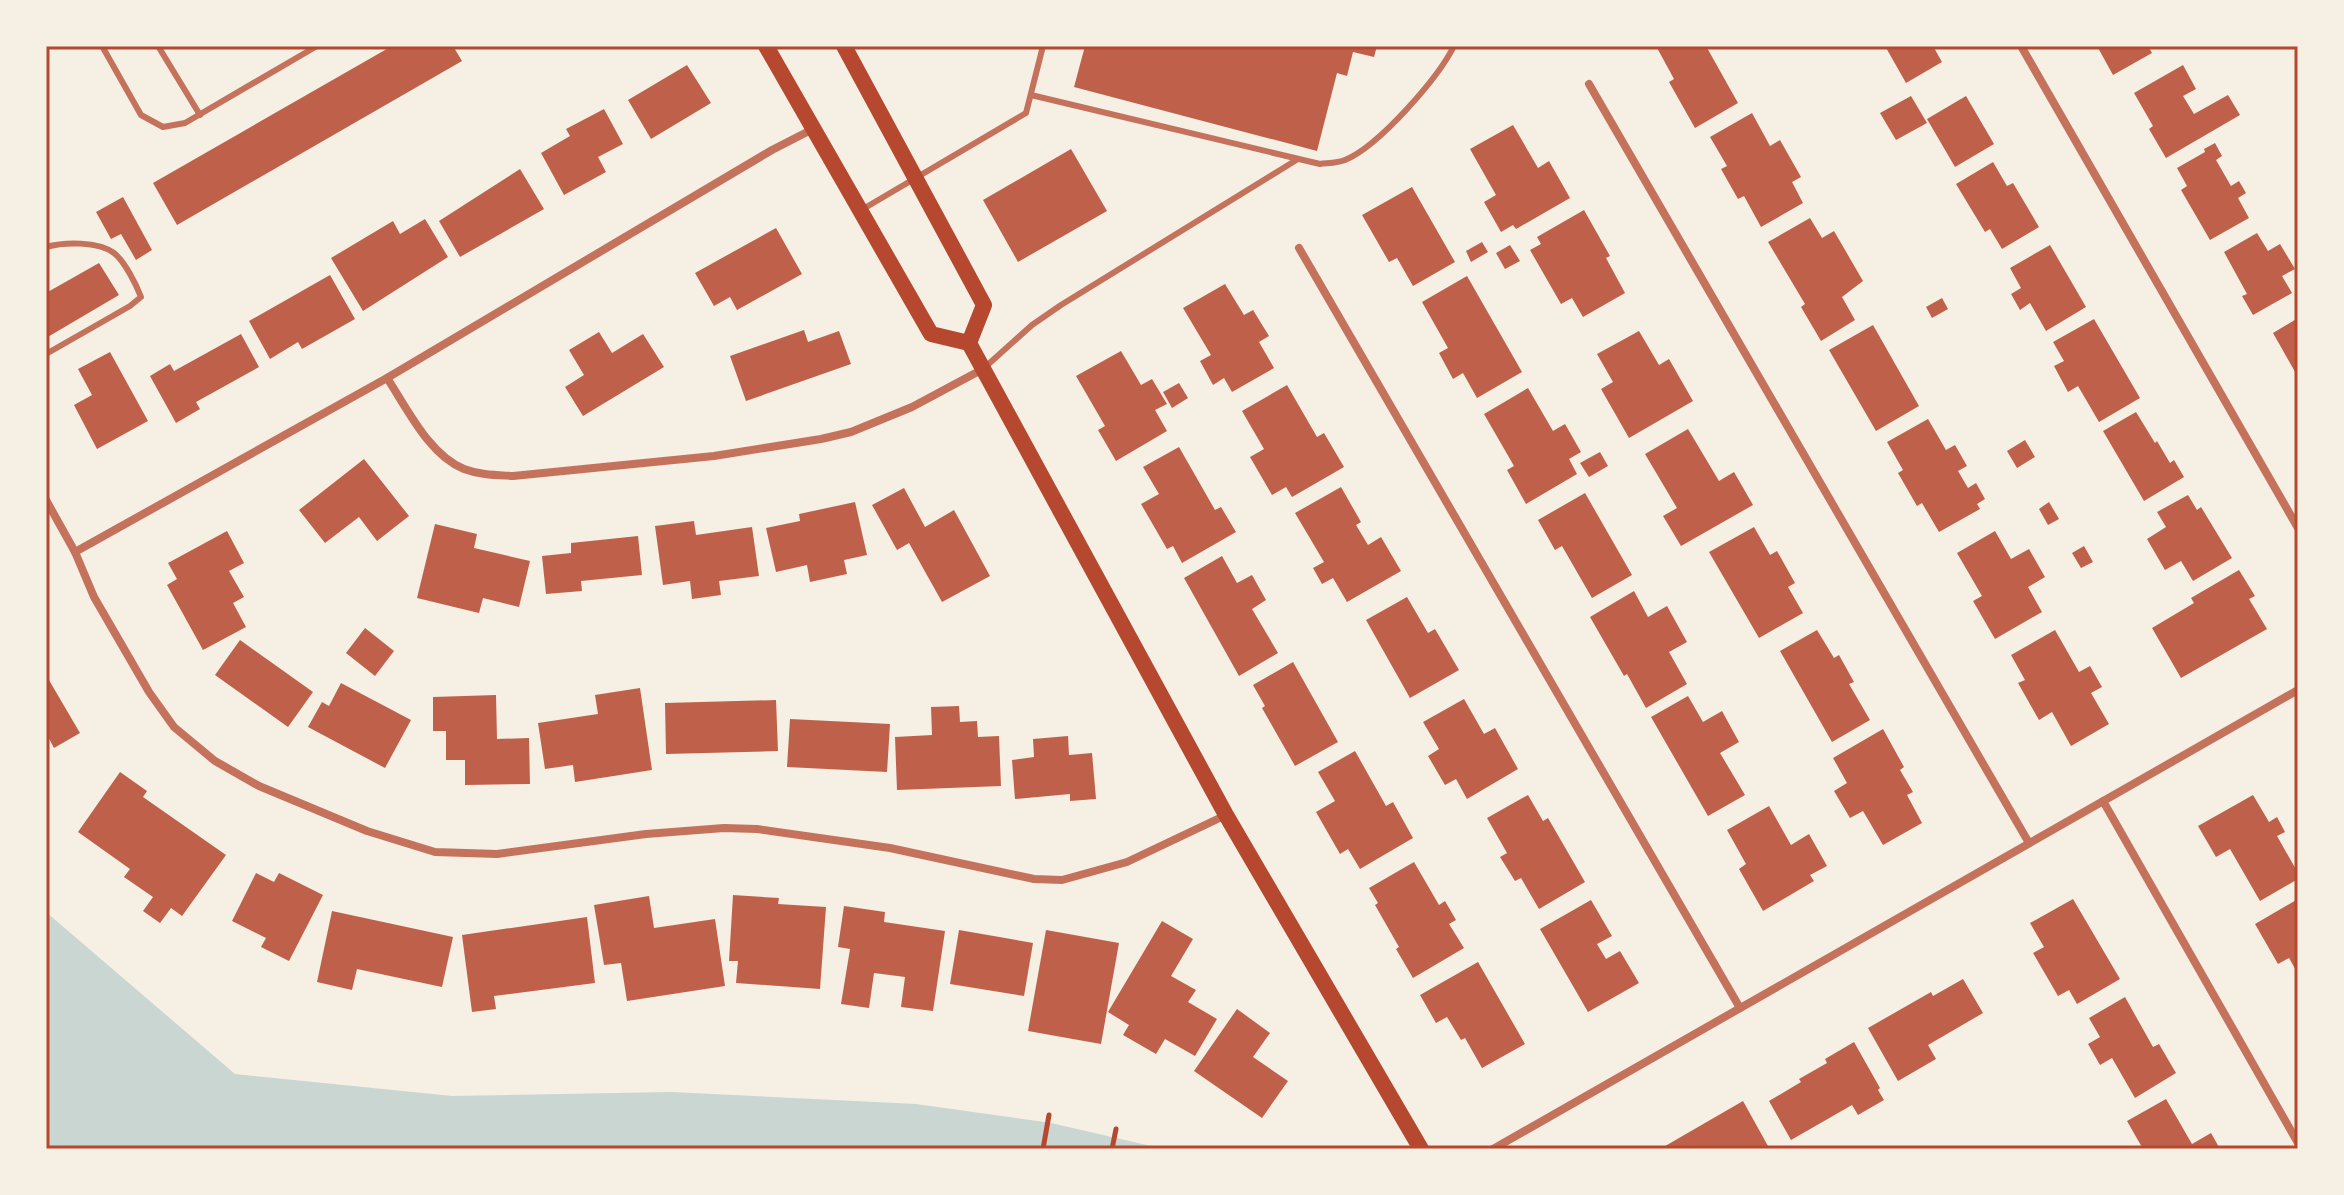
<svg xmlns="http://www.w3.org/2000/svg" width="2344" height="1195" viewBox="0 0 2344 1195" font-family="Jost,sans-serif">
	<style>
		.water { fill: #c9d6d2 }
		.building { fill: #bf614a }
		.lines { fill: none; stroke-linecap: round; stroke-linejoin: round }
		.path { stroke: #b5482f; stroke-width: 5 }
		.service { stroke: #c5725c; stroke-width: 6 }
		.minor { stroke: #c5725c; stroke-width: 8 }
		.secondary { stroke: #b5482f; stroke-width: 16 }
		.neatline { fill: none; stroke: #b5482f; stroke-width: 3 }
	</style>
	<rect width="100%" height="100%" fill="#f6efe4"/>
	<polygon class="water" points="46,912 235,1074 452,1096 671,1092 916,1104 1051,1123 1164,1149 46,1149"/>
	<g class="building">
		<polygon points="392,46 453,46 462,61 177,225 153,183"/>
		<polygon points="1085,46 1377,46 1374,57 1353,52 1347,76 1337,73 1317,151 1074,87"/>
		<polygon points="1656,46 1706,46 1738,103 1695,128 1669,82 1674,79"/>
		<polygon points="1885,46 1933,46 1942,62 1906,83"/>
		<polygon points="2097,46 2148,46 2152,53 2113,75"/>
		<polygon points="687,65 711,103 651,139 628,100"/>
		<polygon points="2183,65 2196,89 2183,96 2194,114 2228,95 2240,115 2166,158 2149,129 2153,126 2134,93"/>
		<polygon points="1911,96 1927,123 1896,140 1880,113"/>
		<polygon points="1966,96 1994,144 1955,167 1927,119"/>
		<polygon points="604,109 623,144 598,157 606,172 564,195 541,153 570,136 566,129"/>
		<polygon points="1752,113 1770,146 1780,140 1801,177 1792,182 1803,203 1761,227 1744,196 1738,199 1721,169 1727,166 1710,137"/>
		<polygon points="1513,125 1538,168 1549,161 1570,198 1516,229 1513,225 1501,232 1484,202 1496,195 1470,149"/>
		<polygon points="2215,143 2222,156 2216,160 2231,186 2239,181 2246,193 2238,198 2249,218 2210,240 2181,190 2187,186 2177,168 2205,152 2204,149"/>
		<polygon points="1071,149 1107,211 1018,262 983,200"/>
		<polygon points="1993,162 2007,186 2013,183 2039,227 2002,249 1990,229 1985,232 1956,184"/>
		<polygon points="520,169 544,209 460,257 439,221"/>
		<polygon points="1412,187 1455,262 1413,286 1397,258 1389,262 1362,215"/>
		<polygon points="123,197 152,250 136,260 121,234 111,239 96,212"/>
		<polygon points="1584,210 1610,256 1606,258 1625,293 1583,317 1572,298 1561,304 1530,250 1541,244 1537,237"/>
		<polygon points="1810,218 1822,238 1834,231 1863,281 1842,297 1855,320 1821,341 1801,307 1805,304 1768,242"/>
		<polygon points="425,219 448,257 363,311 331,258 393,221 400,234"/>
		<polygon points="776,228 802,274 737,310 730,297 714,306 695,273"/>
		<polygon points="2257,233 2268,251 2280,244 2295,269 2282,276 2292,293 2253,315 2242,296 2247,294 2224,252"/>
		<polygon points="1482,242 1488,252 1471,262 1466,251"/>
		<polygon points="1510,245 1520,261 1505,269 1496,253"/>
		<polygon points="2050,245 2086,307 2046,331 2030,303 2020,310 2011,294 2021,288 2010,268"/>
		<polygon points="99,263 119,295 46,338 46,293"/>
		<polygon points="330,275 355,319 302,349 298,342 270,359 249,321"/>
		<polygon points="1467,276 1522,372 1477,398 1463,373 1453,379 1439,353 1448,348 1422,302"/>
		<polygon points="1225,284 1244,315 1253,310 1269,336 1259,342 1274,368 1232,392 1224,378 1213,385 1200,361 1211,355 1183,308"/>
		<polygon points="1942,298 1948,309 1932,318 1926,307"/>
		<polygon points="2298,318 2298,377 2273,333"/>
		<polygon points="2094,319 2140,398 2099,422 2078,386 2068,392 2054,366 2064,361 2053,342"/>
		<polygon points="1873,325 1919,406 1876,431 1829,350"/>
		<polygon points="804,330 808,342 839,331 851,364 746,401 730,356"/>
		<polygon points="1639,331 1659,365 1669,359 1693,401 1629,438 1601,389 1613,382 1597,354"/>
		<polygon points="599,332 612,353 643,334 664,367 583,416 565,387 584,375 569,350"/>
		<polygon points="241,334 259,367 196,402 200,409 176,423 150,376 170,364 174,371"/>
		<polygon points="1121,351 1141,385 1152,379 1167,404 1155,410 1167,431 1116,461 1098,430 1105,426 1076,376"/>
		<polygon points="110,352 148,421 97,449 74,405 92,395 78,369"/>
		<polygon points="1179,383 1188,398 1172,408 1163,392"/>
		<polygon points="1287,385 1317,437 1324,433 1344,467 1292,497 1286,487 1272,495 1250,457 1264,449 1242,411"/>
		<polygon points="1528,388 1553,431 1565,424 1581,452 1569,459 1577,474 1526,504 1507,470 1514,466 1484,414"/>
		<polygon points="2136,412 2155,443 2157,441 2170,463 2174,460 2184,477 2144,501 2103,431"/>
		<polygon points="1928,419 1946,450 1955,445 1967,466 1958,471 1968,488 1976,483 1985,499 1977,504 1980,509 1939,532 1922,503 1917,506 1898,473 1903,470 1887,442"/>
		<polygon points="1688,429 1719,481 1734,472 1753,505 1681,546 1663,516 1677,508 1645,454"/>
		<polygon points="2025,440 2035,457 2017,468 2007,451"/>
		<polygon points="1179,447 1215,510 1221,507 1236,532 1182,563 1173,546 1167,549 1141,504 1159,494 1143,467"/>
		<polygon points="1600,452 1608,466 1589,477 1580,463"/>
		<polygon points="364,459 409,516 377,541 359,517 325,543 299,510"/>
		<polygon points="1341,487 1361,522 1356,525 1368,545 1381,537 1401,571 1347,602 1333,578 1322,584 1313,568 1324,562 1295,513"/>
		<polygon points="904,488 925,527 954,510 990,576 942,602 909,543 897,550 872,505"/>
		<polygon points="1585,493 1632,575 1592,598 1562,546 1555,550 1538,520"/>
		<polygon points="2188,495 2197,510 2201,507 2232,558 2193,581 2181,561 2165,570 2147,539 2166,527 2157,512"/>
		<polygon points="855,502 867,555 844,560 847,574 810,582 807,565 776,572 766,528 800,521 799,514"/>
		<polygon points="2049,502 2059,519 2048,525 2039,509"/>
		<polygon points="694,521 696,535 752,527 759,576 719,581 721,595 692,599 690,581 663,585 655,526"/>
		<polygon points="435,524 477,534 474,548 530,561 519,607 483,598 479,613 417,598"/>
		<polygon points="1754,527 1770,555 1777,551 1795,583 1788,587 1803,613 1759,638 1709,552"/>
		<polygon points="227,531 244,563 229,571 244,597 233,603 246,627 203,650 167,585 177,579 168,563"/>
		<polygon points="1995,531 2011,559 2029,549 2045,577 2028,587 2042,612 1995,639 1973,601 1982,596 1957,553"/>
		<polygon points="638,536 642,575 581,581 582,591 546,594 542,556 571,553 571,543"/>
		<polygon points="2084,546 2093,562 2081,568 2072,553"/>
		<polygon points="1222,556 1237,583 1252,575 1266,600 1252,609 1278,653 1239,676 1184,578"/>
		<polygon points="2239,570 2255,596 2249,599 2267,629 2181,678 2152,628 2194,603 2191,598"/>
		<polygon points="1634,591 1648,617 1667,606 1687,642 1669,652 1687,684 1646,708 1627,674 1624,676 1590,617"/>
		<polygon points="1407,597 1428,633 1435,629 1459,670 1410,698 1366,620"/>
		<polygon points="365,628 394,651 375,676 346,653"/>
		<polygon points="1817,630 1834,658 1839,655 1854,682 1849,684 1870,720 1832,742 1780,651"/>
		<polygon points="2055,630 2079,672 2090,666 2102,687 2091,693 2109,724 2071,746 2052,712 2039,720 2018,683 2025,680 2011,655"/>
		<polygon points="240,640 313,692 288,727 215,675"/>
		<polygon points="1293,662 1338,742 1295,766 1262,708 1265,706 1253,685"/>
		<polygon points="46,675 80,733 54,748 46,733"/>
		<polygon points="341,683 411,720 385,768 308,727 322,702 329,706"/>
		<polygon points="640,688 652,770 575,782 573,765 545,769 538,723 598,714 595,695"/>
		<polygon points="496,695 497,739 529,738 530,784 465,785 465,760 446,760 446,731 433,731 433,697"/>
		<polygon points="1688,696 1703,722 1722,711 1739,742 1720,753 1745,795 1708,816 1651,717"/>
		<polygon points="1464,699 1484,734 1495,728 1518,769 1467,799 1456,779 1445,785 1428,756 1439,749 1423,722"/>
		<polygon points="776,700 778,751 666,754 665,703"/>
		<polygon points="959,706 960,722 977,721 978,737 999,736 1001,786 897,790 895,737 932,735 931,707"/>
		<polygon points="790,719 890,724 887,772 787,767"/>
		<polygon points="1883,729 1904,767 1900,770 1913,792 1907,795 1922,823 1883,845 1863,811 1850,818 1834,791 1847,783 1833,758"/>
		<polygon points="1068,736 1069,755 1092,753 1096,799 1070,801 1070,794 1015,799 1012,760 1034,757 1033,739"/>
		<polygon points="1355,751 1386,806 1393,802 1413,838 1360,869 1348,849 1340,854 1316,812 1335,801 1318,772"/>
		<polygon points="120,772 147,791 143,797 226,855 182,916 171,908 160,923 143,911 153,897 124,877 130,869 78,832"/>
		<polygon points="1528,795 1543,821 1548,818 1585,882 1539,909 1521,878 1515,881 1500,857 1507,853 1487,818"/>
		<polygon points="2253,795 2269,822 2277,817 2285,832 2277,836 2298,873 2298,879 2260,901 2230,849 2216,857 2198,826"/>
		<polygon points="1769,806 1791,845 1809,834 1827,866 1810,875 1814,881 1763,911 1739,869 1746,864 1727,830"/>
		<polygon points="1414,862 1439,905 1445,901 1456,920 1449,924 1464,948 1413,978 1396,949 1399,947 1375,905 1378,903 1369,888"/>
		<polygon points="256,873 274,882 279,873 323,895 289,961 261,947 266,938 232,921"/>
		<polygon points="733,895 779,898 778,904 826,907 820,989 736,983 738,961 729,961"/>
		<polygon points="649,896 654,928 715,919 725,986 627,1001 621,963 604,965 594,905"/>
		<polygon points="2073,899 2120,979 2077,1004 2069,990 2058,996 2033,953 2044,947 2030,923"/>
		<polygon points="2298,899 2298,974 2289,958 2278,964 2255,924"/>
		<polygon points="1591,900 1612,936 1597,944 1606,959 1620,951 1639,983 1588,1012 1540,929"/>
		<polygon points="844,906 885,912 884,922 945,931 933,1011 901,1007 905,977 874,973 869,1008 841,1004 850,949 838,947"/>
		<polygon points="332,911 453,937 442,987 357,969 352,990 317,982"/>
		<polygon points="587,917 595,983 494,996 496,1009 472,1012 462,935"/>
		<polygon points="1162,921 1193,939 1171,976 1196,990 1188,1002 1217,1019 1195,1056 1165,1039 1156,1054 1123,1035 1129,1025 1108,1012"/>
		<polygon points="959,930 1033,943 1024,996 950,984"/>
		<polygon points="1046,930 1119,943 1101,1044 1028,1031"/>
		<polygon points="1478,962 1525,1044 1482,1068 1465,1038 1461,1040 1447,1017 1436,1023 1420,995"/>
		<polygon points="1963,979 1983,1013 1928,1045 1936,1059 1898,1081 1868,1028 1931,992 1933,996"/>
		<polygon points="2125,997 2153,1047 2159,1044 2176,1073 2135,1098 2112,1058 2100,1065 2088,1044 2100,1037 2089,1018"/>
		<polygon points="1237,1009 1270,1033 1253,1057 1288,1081 1262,1118 1194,1071"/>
		<polygon points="1854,1042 1880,1088 1878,1090 1884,1100 1858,1115 1852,1105 1791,1140 1769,1101 1801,1082 1799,1079 1827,1063 1825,1059"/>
		<polygon points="2166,1099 2192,1144 2211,1133 2220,1149 2143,1149 2127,1121"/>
		<polygon points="1743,1101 1768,1146 1762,1149 1660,1149"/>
	</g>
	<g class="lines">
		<g class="path">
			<polyline points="1043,1149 1049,1115"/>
			<polyline points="1112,1149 1116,1129"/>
		</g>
		<g class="service">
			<polyline points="102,46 141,115 163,127 185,123 317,46"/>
			<polyline points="158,46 200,115"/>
			<path d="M1031 95 1320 164C1328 163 1338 163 1345 160 1379 146 1438 78 1454 46"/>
			<polyline points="863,209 1026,113 1043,46"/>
			<path d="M46 247C64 242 98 241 114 253 125 262 136 284 141 297L130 306 46 354"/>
			<polyline points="983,369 1032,325 1061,305 1298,159"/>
		</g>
		<g class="minor">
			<polyline points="2021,46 2298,528"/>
			<polyline points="1589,84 2029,843"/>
			<polyline points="1299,248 1740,1008"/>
			<path d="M387 378C407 408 429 455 464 469 480 475 496 475 513 476L714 456 821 439 851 432 912 407 983 369"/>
			<polyline points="46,500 75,552 94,597 149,692 174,727 215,761 259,786 367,831 435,852 497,854 646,834 724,828 757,829 890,848 1034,879 1062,880 1127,862 1226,815"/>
			<polyline points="75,552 387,378 772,150 813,129"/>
			<polyline points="2103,801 2298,1143"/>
			<polyline points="1493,1149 2298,690"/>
		</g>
		<g class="secondary">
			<polyline points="766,46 931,334 969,343 1226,815 1421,1149"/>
			<polyline points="844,46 984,305 969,343"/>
		</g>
	</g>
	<rect width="2344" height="1195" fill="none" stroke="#f6efe4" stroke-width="96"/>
	<rect x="48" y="48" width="2248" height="1099" class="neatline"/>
</svg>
